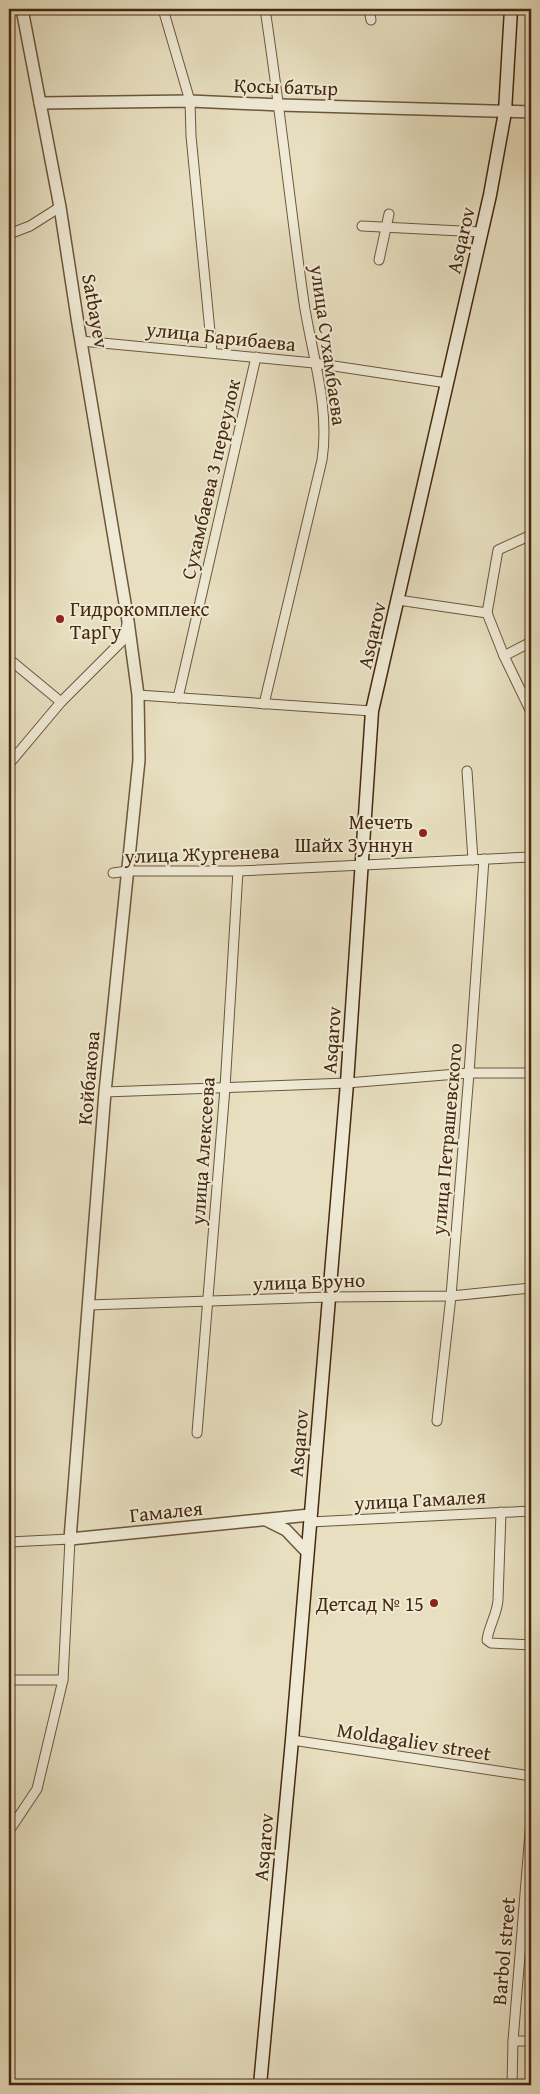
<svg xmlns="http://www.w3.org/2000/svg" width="540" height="2094" viewBox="0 0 540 2094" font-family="'Gentium Book Plus',serif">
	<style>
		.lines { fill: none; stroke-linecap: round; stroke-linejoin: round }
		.minor-casing { stroke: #6e563a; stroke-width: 11 }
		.tertiary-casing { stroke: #6e563a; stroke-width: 14 }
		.secondary-casing { stroke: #46280e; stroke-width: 15 }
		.minor { stroke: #efead6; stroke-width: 9 }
		.tertiary { stroke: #efead6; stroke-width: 11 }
		.secondary { stroke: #efead6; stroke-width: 12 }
		.poi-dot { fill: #8f2418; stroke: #efead6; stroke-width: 2 }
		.labels { text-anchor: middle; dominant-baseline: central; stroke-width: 4; stroke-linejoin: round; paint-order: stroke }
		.street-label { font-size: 20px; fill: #46280e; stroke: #efead6 }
		.poi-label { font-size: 20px; fill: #46280e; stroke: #efead6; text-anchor: end }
	</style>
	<rect width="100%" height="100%" fill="#e7dfc0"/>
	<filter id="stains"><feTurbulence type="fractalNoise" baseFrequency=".004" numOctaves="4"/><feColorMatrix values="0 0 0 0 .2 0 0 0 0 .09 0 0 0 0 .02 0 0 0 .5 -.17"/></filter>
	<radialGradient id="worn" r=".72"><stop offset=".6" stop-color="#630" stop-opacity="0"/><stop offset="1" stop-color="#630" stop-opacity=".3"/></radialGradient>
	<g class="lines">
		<defs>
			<g id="minor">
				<polyline points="163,9 190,101 191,136 212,352"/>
				<polyline points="369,9 371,20"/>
				<polyline points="362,226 481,232"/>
				<polyline points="9,234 30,226 60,207"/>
				<polyline points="379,260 389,214"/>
				<polyline points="81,341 314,363 447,383"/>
				<polyline points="398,600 487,613 504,656 531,712"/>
				<polyline points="487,613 498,550 531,535"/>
				<polyline points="504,656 531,642"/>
				<polyline points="9,659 61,702"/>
				<polyline points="138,695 372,711"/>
				<polyline points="178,698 256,357"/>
				<path d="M264 704 322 460C330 407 312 355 304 303 290 205 280 107 265 9"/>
				<polyline points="9,764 61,702 123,640 127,624"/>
				<polyline points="467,771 473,860"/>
				<polyline points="113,873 128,871 238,871 531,857"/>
				<polyline points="105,1092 347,1083 469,1073 531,1073"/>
				<polyline points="88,1305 329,1297 451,1296 531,1288"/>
				<polyline points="437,1421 451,1296 469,1073 484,859"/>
				<polyline points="197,1433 225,1088 238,871"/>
				<path d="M501 1512 498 1600C497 1615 489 1625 487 1640L491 1643 531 1645"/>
				<polyline points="310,1522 531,1511"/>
				<polyline points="9,1542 70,1539 63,1680 37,1789 9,1831"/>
				<polyline points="9,1680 63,1680"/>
				<polyline points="292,1740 531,1776"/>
				<polyline points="513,2041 531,2041"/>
				<polyline points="512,2085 513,2041 531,1820"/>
			</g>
			<g id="tertiary">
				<polyline points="22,9 60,207 78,324 128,621 138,695 139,760 105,1092 70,1539 310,1515"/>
				<polyline points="40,103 190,101 280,105 531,112"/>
				<polyline points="266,1520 286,1530 307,1552"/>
			</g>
			<polyline id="secondary" points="260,2085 292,1740 347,1083 372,711 490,195 505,112 511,9"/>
		</defs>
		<use href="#minor" class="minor-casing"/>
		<use href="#tertiary" class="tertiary-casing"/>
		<use href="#secondary" class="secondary-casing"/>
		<use href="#minor" class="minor"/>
		<use href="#tertiary" class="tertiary"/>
		<use href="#secondary" class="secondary"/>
	</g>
	<g class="poi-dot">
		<circle cx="60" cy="619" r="5"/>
		<circle cx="423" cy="833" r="5"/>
		<circle cx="434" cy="1603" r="5"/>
	</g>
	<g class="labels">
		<g class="street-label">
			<text transform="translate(286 86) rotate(2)">Қосы батыр</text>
			<text transform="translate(460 240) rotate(-77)">Asqarov</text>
			<text transform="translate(96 311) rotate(80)">Satbayev</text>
			<text transform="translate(221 336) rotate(6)">улица Барибаева</text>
			<text transform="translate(329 345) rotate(82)">улица Сухамбаева</text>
			<text transform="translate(210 479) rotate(-77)">Сухамбаева 3 переулок</text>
			<text transform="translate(371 635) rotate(-77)">Asqarov</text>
			<text transform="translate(202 853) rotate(-2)">улица Жургенева</text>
			<text transform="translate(331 1040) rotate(-86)">Asqarov</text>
			<text transform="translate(88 1078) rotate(-85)">Койбакова</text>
			<text transform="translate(446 1139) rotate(-85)">улица Петрашевского</text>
			<text transform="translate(202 1151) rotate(-86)">улица Алексеева</text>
			<text transform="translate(309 1281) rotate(-2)">улица Бруно</text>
			<text transform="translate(298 1443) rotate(-85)">Asqarov</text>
			<text transform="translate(420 1499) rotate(-3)">улица Гамалея</text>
			<text transform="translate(166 1511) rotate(-6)">Гамалея</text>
			<text transform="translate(414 1741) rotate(9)">Moldagaliev street</text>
			<text transform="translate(263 1847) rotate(-85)">Asqarov</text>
			<text transform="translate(503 1951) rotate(-85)">Barbol street</text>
		</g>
		<g class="poi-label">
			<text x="70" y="608" text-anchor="start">Гидрокомплекс<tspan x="70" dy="23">ТарГу</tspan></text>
			<text x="413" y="821">Мечеть<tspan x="413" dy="23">Шайх Зуннун</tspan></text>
			<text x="424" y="1603">Детсад № 15</text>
		</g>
	</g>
	<rect width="540" height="2094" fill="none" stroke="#e7dfc0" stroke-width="30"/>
	<rect x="10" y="10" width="520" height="2074" fill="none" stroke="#46280e" stroke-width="2.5"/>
	<rect x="15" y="15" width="510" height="2064" fill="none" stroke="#46280e"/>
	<rect width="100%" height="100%" filter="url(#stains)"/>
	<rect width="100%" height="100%" fill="url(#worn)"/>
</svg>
